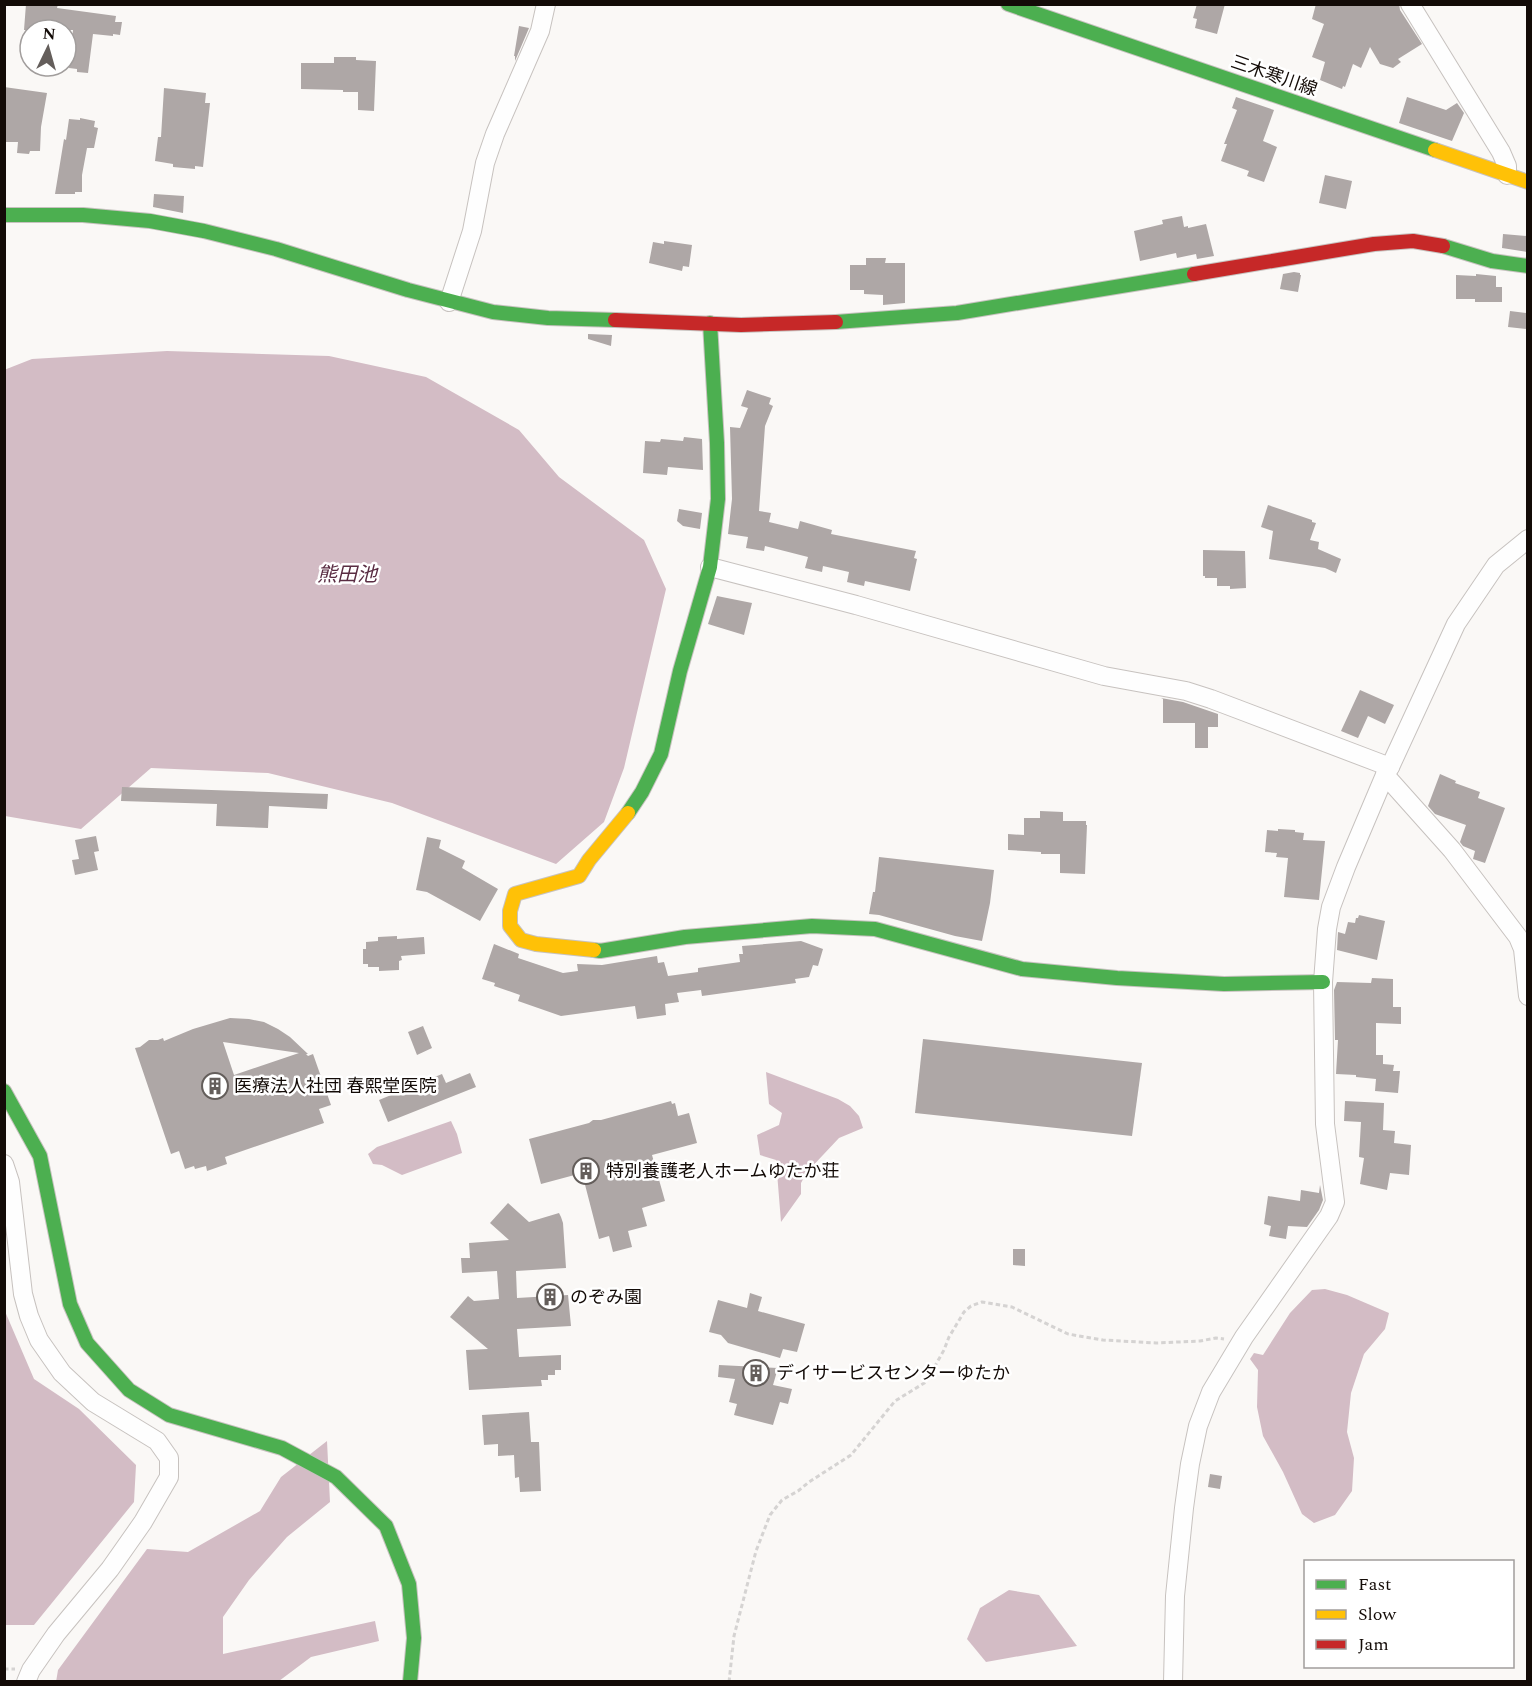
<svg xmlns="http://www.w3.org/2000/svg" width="1532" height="1686" viewBox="0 0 1532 1686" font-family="Spectral,'Noto Sans JP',serif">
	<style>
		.water { fill: #d3bcc5 }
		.building { fill: #aea7a6; fill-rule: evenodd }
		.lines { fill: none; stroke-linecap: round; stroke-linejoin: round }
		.street-casing { stroke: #c7c2bf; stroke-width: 20 }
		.fast-casing { stroke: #c7c2bf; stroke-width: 16 }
		.slow-casing { stroke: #c7c2bf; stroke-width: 16 }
		.jam-casing { stroke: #c7c2bf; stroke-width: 16 }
		.path { stroke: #d5d3d2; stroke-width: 3; stroke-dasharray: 4.5 3; stroke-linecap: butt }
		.street { stroke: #fefefe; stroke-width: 18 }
		.fast { stroke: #4caf50; stroke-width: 14 }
		.slow { stroke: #ffc107; stroke-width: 14 }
		.jam { stroke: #c62828; stroke-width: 14 }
		.labels { text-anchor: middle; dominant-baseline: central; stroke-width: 5; stroke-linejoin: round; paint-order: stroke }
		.street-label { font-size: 18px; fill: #130b07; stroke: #fff }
		.poi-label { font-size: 18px; fill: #130b07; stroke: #fff; text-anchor: start }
		.water-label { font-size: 20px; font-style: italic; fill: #592c42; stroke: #fff }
	</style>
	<rect width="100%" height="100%" fill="#faf8f6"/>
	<g class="water">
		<polygon points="167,351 329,356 426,377 519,430 559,477 644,540 666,589 624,768 604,822 556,864 392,803 268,773 151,768 81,829 5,816 4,370 32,359"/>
		<polygon points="766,1072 838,1099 850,1106 859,1116 863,1128 839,1138 807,1172 801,1183 801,1194 781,1222 776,1160 760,1155 757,1135 779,1125 782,1113 769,1104"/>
		<polygon points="451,1121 457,1134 462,1153 402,1175 382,1165 373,1164 368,1154 377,1147"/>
		<polygon points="1325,1289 1347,1295 1389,1313 1385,1329 1364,1354 1351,1393 1347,1432 1354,1458 1352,1491 1335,1515 1314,1523 1302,1514 1283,1472 1263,1436 1257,1407 1258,1370 1250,1359 1254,1353 1263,1355 1290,1313 1312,1290"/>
		<polygon points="4,1309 34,1379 79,1409 136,1465 134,1502 34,1625 5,1625"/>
		<polygon points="327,1441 330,1502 287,1537 249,1580 223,1617 223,1654 375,1621 379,1641 311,1657 279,1681 56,1682 58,1670 147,1549 188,1552 260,1511 281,1477"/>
		<polygon points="1009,1590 1039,1595 1077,1646 986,1662 967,1639 980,1608"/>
	</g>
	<g class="building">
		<polygon points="26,4 58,4 57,8 116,16 115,22 122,22 120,35 113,34 113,36 93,34 88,73 77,72 77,69 69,68 73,30 24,30"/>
		<polygon points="1197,4 1225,4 1217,34 1195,28 1197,19 1193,18"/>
		<polygon points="1316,4 1399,4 1400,10 1422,44 1398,59 1401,62 1393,68 1380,64 1370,47 1361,68 1353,64 1345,87 1343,86 1342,89 1320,80 1325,62 1312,57 1324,24 1312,19"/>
		<polygon points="519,26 529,28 515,61 515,56 514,56"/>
		<polygon points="334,57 356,57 356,60 376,61 374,111 358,110 358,92 343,92 343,90 301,89 301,63 334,63"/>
		<polygon points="4,87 47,93 41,127 40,151 30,151 29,154 17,153 18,142 4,142"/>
		<polygon points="164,88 206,93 205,103 210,103 203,167 195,166 195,169 173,167 173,164 155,161 158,137 161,137"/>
		<polygon points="1236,97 1274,110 1263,141 1277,147 1264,182 1247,176 1249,171 1221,161 1227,144 1224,144 1237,110 1232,108"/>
		<polygon points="1407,97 1446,110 1457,103 1464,113 1452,141 1399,123"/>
		<polygon points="80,118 95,121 94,127 98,128 94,148 87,148 82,175 82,192 75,192 75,194 55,194 64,139 66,140 69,119 80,120"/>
		<polygon points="1325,175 1352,181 1346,209 1319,203"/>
		<polygon points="154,194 184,196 183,213 153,207"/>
		<polygon points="1182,216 1184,227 1188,226 1188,228 1206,224 1214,256 1197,259 1196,254 1177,258 1176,253 1140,261 1134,231 1163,224 1162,220"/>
		<polygon points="1503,234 1527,236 1527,252 1502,248"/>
		<polygon points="664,241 692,245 689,267 683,266 682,271 649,263 653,242 664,244"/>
		<polygon points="866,258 886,258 885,263 905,263 905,303 883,305 883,295 864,294 864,290 850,290 850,265 866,265"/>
		<polygon points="1294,272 1300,273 1300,275 1301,275 1298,292 1280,289 1283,274"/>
		<polygon points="1476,274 1496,276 1496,287 1502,287 1502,302 1475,302 1475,299 1456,299 1456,275 1476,276"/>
		<polygon points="1510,311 1527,313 1527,329 1508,327"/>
		<polygon points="588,334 612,335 611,346 588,339"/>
		<polygon points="747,390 771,398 769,404 773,406 765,426 759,511 771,513 769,522 798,529 800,521 832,530 831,534 916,551 914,558 917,559 910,591 865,581 864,586 847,582 849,572 823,566 822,572 805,568 808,557 765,546 764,551 746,548 748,537 728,534 732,499 730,427 740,428 748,408 741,406"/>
		<polygon points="684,437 702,439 703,470 668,467 667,475 643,473 645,441 660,442 661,439 683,441"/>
		<polygon points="1268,505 1312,520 1312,522 1316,523 1310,540 1319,542 1318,549 1341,559 1336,573 1325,568 1269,559 1273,531 1261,527"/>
		<polygon points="679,509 702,513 700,529 683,526 677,521"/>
		<polygon points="1203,550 1245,551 1246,588 1230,589 1230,586 1217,586 1217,578 1205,578 1205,576 1203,576"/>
		<polygon points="717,596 752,603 744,635 708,624"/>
		<polygon points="1360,690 1394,705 1385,724 1368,716 1358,738 1341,731"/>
		<polygon points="1161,698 1183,702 1218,714 1218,727 1208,727 1208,748 1195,748 1195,723 1163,723 1163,699"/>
		<polygon points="1440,774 1456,781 1455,783 1480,792 1478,798 1505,808 1485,863 1473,859 1475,851 1463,846 1460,842 1466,825 1435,814 1428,806"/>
		<polygon points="122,787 328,794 327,809 269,806 268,828 216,826 217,804 121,801"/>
		<polygon points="1040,811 1063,812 1063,821 1086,821 1086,825 1087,825 1085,874 1060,873 1060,854 1041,854 1041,852 1008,850 1008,834 1024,835 1024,818 1040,818"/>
		<polygon points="1278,829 1295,830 1295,832 1304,833 1303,840 1325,841 1319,900 1284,897 1288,858 1276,857 1277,853 1265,852 1267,830 1278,831"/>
		<polygon points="96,836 99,851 94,852 98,870 75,875 72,860 79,859 75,840"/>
		<polygon points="427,837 441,840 439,848 465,861 462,868 498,889 480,921 427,892 416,890"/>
		<polygon points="879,857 994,870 990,903 982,941 955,936 879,915 869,914 873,892 875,892"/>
		<polygon points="1359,915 1385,921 1377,960 1337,950 1338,932 1345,934 1348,922 1355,923 1356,918 1358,918"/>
		<polygon points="397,936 397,939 424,937 425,954 401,956 402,960 399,961 399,970 379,971 379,967 368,967 368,964 363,964 363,949 366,949 366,942 378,941 378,937"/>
		<polygon points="801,941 823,949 818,966 813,965 809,977 795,979 796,983 702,996 701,990 677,993 679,1002 665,1004 666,1015 637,1019 635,1006 561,1016 518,1001 520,995 494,986 495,983 482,979 494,944 519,954 518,958 563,973 578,971 577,964 602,965 657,956 658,963 664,962 668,976 698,972 698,968 740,962 739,954 743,954 742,946"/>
		<polygon points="1372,978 1393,979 1393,1007 1401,1007 1401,1024 1376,1023 1376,1055 1383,1055 1383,1064 1394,1065 1393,1071 1400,1071 1398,1093 1375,1091 1376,1079 1356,1077 1356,1075 1336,1074 1338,1040 1335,1040 1334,990 1337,982 1371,983"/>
		<path d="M230 1018 249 1019 264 1022 278 1029 290 1037 308 1054H306L308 1056 313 1054 331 1105 319 1109 324 1123 225 1157 227 1164 207 1171 206 1166 195 1169 194 1166 185 1169 179 1151 171 1154 135 1048 140 1047 149 1040H158L163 1038 164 1041 193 1029ZM223 1042 299 1053 234 1075Z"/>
		<polygon points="423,1026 432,1048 417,1055 408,1032"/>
		<polygon points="923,1039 1142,1063 1132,1136 915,1113"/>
		<polygon points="470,1073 476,1087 388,1122 379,1100 442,1074 446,1083"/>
		<polygon points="671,1101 672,1104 675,1103 678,1116 689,1113 697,1143 652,1155 665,1201 642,1208 647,1226 628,1231 632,1247 613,1252 609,1236 599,1239 582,1173 541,1184 529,1139 589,1123 593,1120 601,1120"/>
		<polygon points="1345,1101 1384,1103 1383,1130 1395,1131 1394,1143 1411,1145 1409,1175 1390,1173 1387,1190 1360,1184 1364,1158 1359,1157 1361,1122 1344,1121"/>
		<polygon points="1320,1185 1323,1200 1319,1210 1307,1227 1288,1226 1286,1239 1269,1236 1271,1226 1264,1224 1268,1196 1300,1201 1301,1190 1319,1193"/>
		<polygon points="508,1203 529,1222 559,1213 561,1217 563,1223 566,1268 516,1271 517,1298 568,1295 571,1326 517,1329 519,1357 561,1355 561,1370 555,1370 555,1375 548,1375 548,1380 541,1380 542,1386 469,1390 466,1350 488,1349 450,1317 468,1296 474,1301 499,1299 497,1271 462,1273 461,1258 470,1258 469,1243 509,1240 490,1223"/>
		<polygon points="1013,1249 1025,1249 1025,1266 1013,1265"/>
		<polygon points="750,1293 762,1297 758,1311 805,1324 797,1352 783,1349 780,1358 728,1343 721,1335 709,1332 718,1300 747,1308"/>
		<polygon points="719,1365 778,1368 773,1385 792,1389 788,1404 780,1402 773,1425 734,1415 737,1404 729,1402 735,1379 718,1377"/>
		<polygon points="529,1412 531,1442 539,1442 541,1491 520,1492 519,1477 515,1478 514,1455 498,1456 498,1444 484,1445 482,1415"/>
		<polygon points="1210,1474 1222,1476 1220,1489 1208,1487"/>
	</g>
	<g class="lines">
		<defs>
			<g id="street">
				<polyline points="1410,4 1501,152 1507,166 1507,175"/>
				<polyline points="449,302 472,231 485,163 495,134 540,31 546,4"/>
				<polyline points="710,567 856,605 1104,676 1186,691 1211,699 1390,767"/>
				<polyline points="1385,775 1452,850 1518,937 1523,949 1528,996"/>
				<polyline points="4,1164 10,1182 23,1294 29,1316 39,1340 62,1373 93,1402 157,1441 169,1458 169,1477 143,1522 110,1569 56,1634 31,1670 26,1682"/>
				<polyline points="1173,1682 1175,1596 1184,1508 1190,1464 1198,1426 1211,1392 1244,1337 1329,1216 1335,1202 1325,1124 1323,982 1327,929 1331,907 1346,867 1385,775 1390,767 1456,624 1496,565 1528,539"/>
			</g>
			<g id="fast">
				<polyline points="1008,4 1435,150"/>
				<polyline points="4,215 83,215 150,221 204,231 276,249 408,290 493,312 548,318 615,320"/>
				<polyline points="1443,246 1492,261 1528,266"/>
				<polyline points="836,322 957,313 1194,274"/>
				<polyline points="628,813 642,792 661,754 680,671 710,567 718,499 717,443 710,323"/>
				<polyline points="594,950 600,951 685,937 812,926 875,929 1022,969 1117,978 1224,984 1323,982"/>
				<polyline points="4,1091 40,1156 70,1304 87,1343 129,1390 169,1415 282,1448 336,1477 386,1526 409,1584 414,1638 410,1682"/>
			</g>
			<g id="slow">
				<polyline points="1435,150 1528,182"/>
				<polyline points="594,950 536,944 521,940 510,926 510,911 515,894 579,876 589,860 628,813"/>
			</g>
			<g id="jam">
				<polyline points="1194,274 1374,244 1413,241 1443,246"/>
				<polyline points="615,320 741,325 836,322"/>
			</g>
		</defs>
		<use href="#street" class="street-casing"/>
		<use href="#fast" class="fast-casing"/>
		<use href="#slow" class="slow-casing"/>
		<use href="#jam" class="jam-casing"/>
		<g class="path">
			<polyline points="4,1669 15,1669"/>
			<polyline points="729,1682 734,1636 756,1551 770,1515 782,1500 798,1491 809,1482 851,1455 895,1401 926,1382 944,1350 949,1337 964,1312 971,1306 982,1302 1012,1307 1068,1334 1103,1340 1156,1343 1200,1341 1216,1338 1224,1339"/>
		</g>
		<use href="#street" class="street"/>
		<use href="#fast" class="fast"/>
		<use href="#slow" class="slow"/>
		<use href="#jam" class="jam"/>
	</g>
	<defs>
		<symbol id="building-ring" viewBox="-11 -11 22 22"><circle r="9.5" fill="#fff" stroke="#645e5b" stroke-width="1.5"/><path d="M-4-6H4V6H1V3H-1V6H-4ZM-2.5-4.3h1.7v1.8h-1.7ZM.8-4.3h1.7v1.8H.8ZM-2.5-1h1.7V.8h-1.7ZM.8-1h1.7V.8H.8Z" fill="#645e5b"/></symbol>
	</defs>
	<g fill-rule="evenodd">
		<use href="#building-ring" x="200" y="1071" width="30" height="30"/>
		<use href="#building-ring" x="571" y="1156" width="30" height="30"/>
		<use href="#building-ring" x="535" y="1282" width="30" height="30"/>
		<use href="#building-ring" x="741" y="1358" width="30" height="30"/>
	</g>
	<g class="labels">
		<g class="street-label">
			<text transform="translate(1274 76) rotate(19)">三木寒川線</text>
		</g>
		<g class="poi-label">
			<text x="234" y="1086">医療法人社団 春熙堂医院</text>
			<text x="606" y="1171">特別養護老人ホームゆたか荘</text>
			<text x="570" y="1297">のぞみ園</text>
			<text x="776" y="1373">デイサービスセンターゆたか</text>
		</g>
		<g class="water-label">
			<text x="347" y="575">熊田池</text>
		</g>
	</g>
	<rect width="1532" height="1686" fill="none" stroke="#130b07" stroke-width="12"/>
	<rect x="1304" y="1560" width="210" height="108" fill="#ffffff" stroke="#a19d9c" stroke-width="1.5"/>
	<rect x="1316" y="1580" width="30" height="9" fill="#4caf50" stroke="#a19d9c" stroke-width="1.5"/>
	<text x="1358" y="1590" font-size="18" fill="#130b07">Fast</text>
	<rect x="1316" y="1610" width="30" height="9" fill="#ffc107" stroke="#a19d9c" stroke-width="1.5"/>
	<text x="1358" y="1620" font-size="18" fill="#130b07">Slow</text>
	<rect x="1316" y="1640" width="30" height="9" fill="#c62828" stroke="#a19d9c" stroke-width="1.5"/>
	<text x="1358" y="1650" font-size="18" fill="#130b07">Jam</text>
	<g transform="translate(48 48) rotate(5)"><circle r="28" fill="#ffffff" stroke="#a19d9c" stroke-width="1.5"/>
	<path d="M0-4.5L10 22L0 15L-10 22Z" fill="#645e5b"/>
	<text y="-9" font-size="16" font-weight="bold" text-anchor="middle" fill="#130b07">N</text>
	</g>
</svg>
